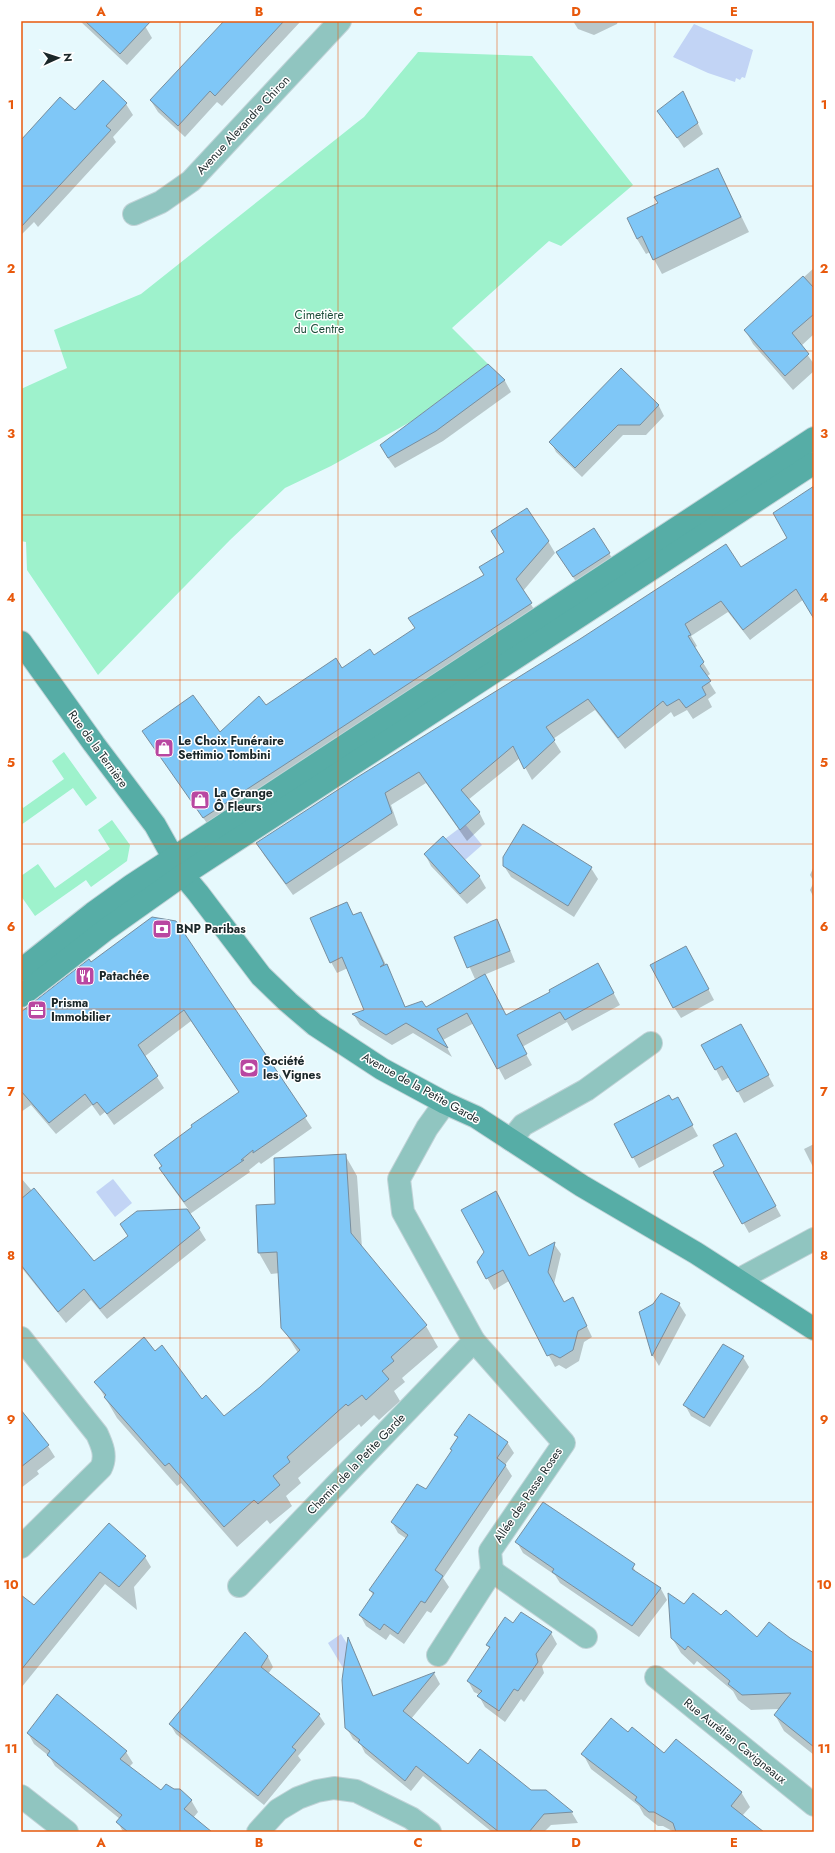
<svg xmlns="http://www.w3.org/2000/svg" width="835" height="1853" viewBox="0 0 835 1853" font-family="Jost,sans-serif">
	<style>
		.green { fill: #9ef2cc }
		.water { fill: #c2d4f5 }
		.shadow { fill: #0003 }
		.building { fill: #7fc7f7; stroke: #788e9e }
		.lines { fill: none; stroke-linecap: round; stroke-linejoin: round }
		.street-casing { stroke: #c1d3d7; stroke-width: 24 }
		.secondary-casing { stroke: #c1d3d7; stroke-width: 24 }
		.street { stroke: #90c5c0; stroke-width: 22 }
		.secondary { stroke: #56ada6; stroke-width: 22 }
		.grid { fill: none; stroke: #e8590c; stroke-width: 1; stroke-opacity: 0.55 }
		.labels { text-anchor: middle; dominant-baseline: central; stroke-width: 3; stroke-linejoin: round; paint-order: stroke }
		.street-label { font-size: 12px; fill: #1b2729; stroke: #fff }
		.park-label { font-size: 12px; fill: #1f4e3b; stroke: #fff }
		.poi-label { font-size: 12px; font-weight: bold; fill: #1b2729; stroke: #fff; text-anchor: start }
		.neatline { fill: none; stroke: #e8590c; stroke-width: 1.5 }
		.grid-label { font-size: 13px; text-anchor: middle; font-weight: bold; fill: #e8590c }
	</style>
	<rect width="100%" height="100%" fill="#e6f9fd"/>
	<g class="green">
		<polygon points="418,52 532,56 633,185 561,246 549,241 452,328 488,364 412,421 331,466 285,488 230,540 98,675 27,570 26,542 21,541 21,389 67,368 54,330 141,294 364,117"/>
		<polygon points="64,752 97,798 86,806 73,788 21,825 21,805 23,808 64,779 52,761"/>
		<polygon points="112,820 130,845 127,861 91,887 86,880 35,916 21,896 21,876 38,864 55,888 110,849 98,830"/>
	</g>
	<g class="water">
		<polygon points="694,24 753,50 745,78 742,77 740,80 736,78 735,82 708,73 673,57"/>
		<polygon points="465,824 482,845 465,860 445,839"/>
		<polygon points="113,1179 132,1203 115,1217 96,1192"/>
		<polygon points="341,1634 357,1660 343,1668 328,1643"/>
	</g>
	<g class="shadow">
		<polygon points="80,21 140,21 145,26 152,38 127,65"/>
		<polygon points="225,21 301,21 222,106 217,102 185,137 158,112 151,101"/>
		<polygon points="573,21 618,21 617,24 594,35 578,29"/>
		<polygon points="103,81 126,104 133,115 113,137 116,142 38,227 34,222 21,235 21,157 75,112"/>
		<polygon points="683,93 703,134 684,148 659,111"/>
		<polygon points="718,169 749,232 662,274 650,252 646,254 637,239 659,204"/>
		<polygon points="814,268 814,334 801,346 814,364 814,371 793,390 753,344 745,330"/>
		<polygon points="488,365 505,381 511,392 443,441 395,468 387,457"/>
		<polygon points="621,369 659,406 664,416 646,435 623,435 582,477 556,452 551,442"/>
		<polygon points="814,488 814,605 804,599 750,640 728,612 691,636 697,646 694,648 710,674 706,677 716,693 708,699 712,707 693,719 687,710 674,717 671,712 625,749 595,710 553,739 561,752 532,780 520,758 468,800 479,812 485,824 467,841 426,783 391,805 398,825 293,895 264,855 257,843 741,569 788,538"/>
		<polygon points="548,541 555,553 523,591 538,616 211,829 151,743 220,734 266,706 342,669 373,656 416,628 485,575"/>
		<polygon points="557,552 609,553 616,565 580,588"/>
		<polygon points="425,854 479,876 486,888 467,904 431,866"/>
		<polygon points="504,866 591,868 598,879 574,917 511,877"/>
		<polygon points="814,866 814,898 810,890 814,882 810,875"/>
		<polygon points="347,903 354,916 361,913 367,924 406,1008 425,1008 480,978 479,977 475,979 456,937 497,921 503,932 515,962 484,975 506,1016 604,975 620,1005 572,1031 567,1022 522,1047 532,1065 505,1080 474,1023 443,1040 452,1057 413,1033 392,1045 360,1025 354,1015 365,1010 348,968 337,973 331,962"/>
		<polygon points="175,922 312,1128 261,1164 259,1162 249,1170 250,1172 190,1214 206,1240 107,1319 91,1300 66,1323 21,1267 21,1178 93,1262 129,1237 137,1212 188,1209 167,1180 156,1155 240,1093 191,1021 144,1057 164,1088 114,1125 105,1112 100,1116 92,1105 56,1134 31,1105 21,1112 21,1014 91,963"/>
		<polygon points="692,958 714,1000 681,1018 674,1007"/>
		<polygon points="747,1036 774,1086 744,1103 730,1077 722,1081 703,1045"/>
		<polygon points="672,1101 683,1109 698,1136 639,1168 633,1157"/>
		<polygon points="736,1134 781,1216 749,1233 715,1172 725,1167"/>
		<polygon points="814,1144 814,1169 804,1149"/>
		<polygon points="345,1155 357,1176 362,1248 426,1326 438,1347 402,1378 405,1382 394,1391 400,1401 379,1420 374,1415 361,1427 359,1424 298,1478 301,1483 286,1496 292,1506 270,1524 267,1520 237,1547 181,1483 177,1486 117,1418 96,1382 155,1352 201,1401 224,1417 260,1388 298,1353 282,1327 280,1273 271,1274 259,1253 257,1206 276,1205"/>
		<polygon points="554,1244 561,1254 554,1284 564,1303 579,1310 592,1337 584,1342 579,1361 566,1369 559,1365 555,1367 509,1281 494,1290 478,1262 529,1257"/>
		<polygon points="679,1304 686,1315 659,1366 653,1356 640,1312"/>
		<polygon points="743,1357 749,1367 710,1427 691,1416 685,1405"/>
		<polygon points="30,1422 48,1446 55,1457 37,1471 39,1474 21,1488 21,1429"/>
		<polygon points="456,1435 507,1442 514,1453 505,1465 512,1476 443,1578 449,1587 431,1613 427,1611 404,1644 390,1634 386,1640 366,1626 360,1615 373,1595 370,1590 407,1539 398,1533 392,1522 426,1491 453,1451 452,1449 458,1439"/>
		<polygon points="109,1525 145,1557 151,1567 134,1587 137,1610 105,1584 21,1688 21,1596 34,1607"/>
		<polygon points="517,1542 630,1562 636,1572 661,1589 667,1600 639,1637 560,1583 555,1575 523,1553"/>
		<polygon points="685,1605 721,1617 757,1638 814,1659 814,1755 784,1731 775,1715 780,1709 751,1710 738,1700 733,1691 697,1661 694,1665 681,1653 672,1638"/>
		<polygon points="513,1625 551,1633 557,1644 542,1666 544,1673 524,1702 521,1699 505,1722 485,1707 479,1696 480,1695 474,1692 468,1681 490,1649 487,1645"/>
		<polygon points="245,1634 268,1657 273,1667 268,1674 319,1715 325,1724 298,1756 301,1760 264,1805 176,1734 170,1724"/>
		<polygon points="349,1640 374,1697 434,1673 440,1684 411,1719 469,1765 531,1791 545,1791 572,1813 578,1823 551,1825 544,1832 492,1832 423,1776 411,1791 365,1753 361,1745 353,1739 346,1727"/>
		<polygon points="28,1733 126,1752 133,1763 129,1767 161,1792 191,1800 198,1812 193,1818 211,1832 123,1832 118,1822 120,1819 55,1766 49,1756 34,1744"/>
		<polygon points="628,1733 664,1754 741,1792 750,1807 742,1816 762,1832 674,1832 663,1826 658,1826 644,1815 639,1806 591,1769 583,1754"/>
	</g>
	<g class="building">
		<polygon points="85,21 151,21 120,54"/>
		<polygon points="224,21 284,21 215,96 210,91 178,126 150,100"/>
		<polygon points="103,80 127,103 106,126 111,130 21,227 21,140 60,97 75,110"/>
		<polygon points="683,91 698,123 677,138 657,111"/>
		<polygon points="718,168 741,217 653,260 642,236 637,239 627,218 658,203 654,197"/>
		<polygon points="803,276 814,288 814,314 792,333 809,354 785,376 744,330"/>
		<polygon points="488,364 505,380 436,431 388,458 380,445"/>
		<polygon points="621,368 659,405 640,425 618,425 575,468 549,442"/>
		<polygon points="814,486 814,619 796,589 743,630 721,601 685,624 691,635 688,636 704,662 700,666 711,681 702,687 706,695 686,708 679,699 667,706 663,701 618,738 588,699 546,727 555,740 524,769 513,746 461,790 480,812 460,830 419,772 385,793 392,813 286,884 256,843 356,778 580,639 726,544 741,567 787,538 773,513"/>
		<polygon points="527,508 549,541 516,579 532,603 203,818 142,731 193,695 220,732 259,696 266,705 336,658 342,668 370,649 374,655 415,628 408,618 484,575 479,567 504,552 491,531"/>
		<polygon points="594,528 610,553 573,577 556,552"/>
		<polygon points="523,824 592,867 568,906 503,866 503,857"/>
		<polygon points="443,836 480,876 460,894 424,854"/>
		<polygon points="347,902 353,915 361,912 384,964 380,967 387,964 405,1007 422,1001 426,1007 485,974 506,1015 550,992 549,990 598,963 614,993 565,1020 560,1012 517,1035 527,1054 497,1069 467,1013 437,1029 448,1048 406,1023 386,1035 352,1014 364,1010 342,957 330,963 310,918"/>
		<polygon points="152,917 176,921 307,1116 253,1153 253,1150 241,1160 244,1160 184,1202 159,1168 162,1166 154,1155 192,1127 191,1125 239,1092 184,1010 138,1045 158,1076 107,1114 97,1102 93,1105 85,1094 49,1123 21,1091 21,1012 89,959 91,962"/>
		<polygon points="497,919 510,951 467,968 454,937"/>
		<polygon points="686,946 709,989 673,1008 650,965"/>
		<polygon points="741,1024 769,1075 737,1092 722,1066 715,1070 701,1045"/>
		<polygon points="669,1095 672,1100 678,1097 693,1125 632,1158 614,1124"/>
		<polygon points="736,1133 776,1206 742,1224 713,1172 724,1166 713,1145"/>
		<polygon points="346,1154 351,1233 427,1325 391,1357 394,1361 382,1371 389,1379 366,1400 362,1395 348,1406 346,1404 306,1440 287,1457 290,1462 273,1476 280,1485 258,1504 254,1500 224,1527 169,1463 165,1466 104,1397 106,1395 94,1382 144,1337 155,1351 162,1345 202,1399 206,1395 224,1416 260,1387 300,1350 281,1328 277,1252 258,1253 256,1205 275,1204 274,1158"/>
		<polygon points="34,1188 94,1261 128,1236 120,1224 137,1211 187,1209 200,1228 100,1309 84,1289 58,1312 21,1265 21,1199"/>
		<polygon points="496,1191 529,1256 555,1242 548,1272 564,1302 573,1297 587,1326 578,1331 573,1350 560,1358 552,1354 547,1356 503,1270 486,1279 477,1262 484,1252 461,1210"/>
		<polygon points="661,1293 680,1303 652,1356 639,1312 653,1304"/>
		<polygon points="723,1344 744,1356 704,1418 683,1405"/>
		<polygon points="21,1410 49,1445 21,1467"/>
		<polygon points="469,1414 508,1442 497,1458 506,1465 435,1570 443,1576 425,1603 421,1601 398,1634 384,1624 380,1630 359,1615 374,1593 369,1590 408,1535 391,1522 417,1484 426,1489 452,1450 450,1449 458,1437 454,1435"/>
		<polygon points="543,1502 635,1564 632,1569 661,1588 632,1626 552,1572 554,1569 515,1542"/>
		<polygon points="109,1523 146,1556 119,1587 100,1572 21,1670 21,1595 34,1605"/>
		<polygon points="668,1593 684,1604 693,1593 721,1615 726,1610 757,1637 769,1622 790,1638 814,1653 814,1747 774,1715 791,1693 742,1695 728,1684 730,1681 688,1646 685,1650 671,1638"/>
		<polygon points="521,1612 552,1632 536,1654 538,1662 518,1691 514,1689 499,1711 477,1696 482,1691 467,1681 490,1647 486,1645 505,1617 513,1623"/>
		<polygon points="245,1632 268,1656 261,1667 320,1714 292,1747 296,1750 258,1796 169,1724"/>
		<polygon points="348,1637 373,1696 435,1672 403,1711 468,1764 480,1749 531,1790 546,1790 573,1812 544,1814 529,1832 499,1832 416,1766 405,1781 358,1742 360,1740 345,1728 342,1680"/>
		<polygon points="57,1694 127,1751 120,1759 161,1790 166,1784 174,1789 180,1789 192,1800 184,1809 212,1832 128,1832 116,1822 122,1815 47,1755 50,1751 27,1733"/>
		<polygon points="611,1718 628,1732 632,1727 664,1753 676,1739 742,1792 731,1806 764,1832 676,1832 673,1823 654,1812 649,1812 635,1800 637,1797 581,1754"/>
	</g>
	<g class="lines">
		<defs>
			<g id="street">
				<polyline points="134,214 161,202 191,181 340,21"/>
				<polyline points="511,1140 523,1125 586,1090 651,1043"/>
				<polyline points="738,1280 814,1239"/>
				<path d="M21 1338 97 1434C102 1445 107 1456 101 1468L21 1547"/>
				<polyline points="492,1571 586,1637"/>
				<polyline points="239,1586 474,1341 403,1212 399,1179 427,1128 445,1103"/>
				<polyline points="438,1655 492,1571 490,1551 564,1443 474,1341"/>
				<polyline points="656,1677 814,1805"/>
				<polyline points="21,1796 67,1832"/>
				<polyline points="258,1832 278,1810 298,1798 317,1791 334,1788 356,1791 411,1818 430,1832"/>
			</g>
			<g id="secondary">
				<polyline points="21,642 94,744 155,825 183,875 198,893 261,976 288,1002 315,1025 382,1069 445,1103 476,1117 582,1186 696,1253 814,1329"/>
				<polyline points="21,970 93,913 132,885 814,438"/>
				<polyline points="21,996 104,931 183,875 814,463"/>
			</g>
		</defs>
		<use href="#street" class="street-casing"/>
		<use href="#secondary" class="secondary-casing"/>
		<use href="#street" class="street"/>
		<use href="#secondary" class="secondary"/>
	</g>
	<path class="grid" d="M180 21V1832M338 21V1832M497 21V1832M655 21V1832M21 186H814M21 351H814M21 515H814M21 680H814M21 844H814M21 1009H814M21 1173H814M21 1338H814M21 1502H814M21 1667H814"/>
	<defs>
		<symbol id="shop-square" viewBox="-11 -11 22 22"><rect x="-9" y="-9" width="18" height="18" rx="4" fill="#b947a1" stroke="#fff"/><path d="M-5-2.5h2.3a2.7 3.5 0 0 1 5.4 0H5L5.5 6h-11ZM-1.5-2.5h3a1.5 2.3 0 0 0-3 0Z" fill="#fff"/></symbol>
		<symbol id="bank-square" viewBox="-11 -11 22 22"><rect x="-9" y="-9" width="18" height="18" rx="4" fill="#b947a1" stroke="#fff"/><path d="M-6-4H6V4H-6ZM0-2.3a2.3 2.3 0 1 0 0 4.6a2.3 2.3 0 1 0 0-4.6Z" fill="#fff"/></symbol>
		<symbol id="restaurant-square" viewBox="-11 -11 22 22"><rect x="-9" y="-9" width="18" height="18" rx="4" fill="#b947a1" stroke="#fff"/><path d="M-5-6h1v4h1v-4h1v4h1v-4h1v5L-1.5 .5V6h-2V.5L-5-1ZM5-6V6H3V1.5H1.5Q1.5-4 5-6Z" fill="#fff"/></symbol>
		<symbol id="office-square" viewBox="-11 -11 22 22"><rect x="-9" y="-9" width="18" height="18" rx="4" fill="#b947a1" stroke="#fff"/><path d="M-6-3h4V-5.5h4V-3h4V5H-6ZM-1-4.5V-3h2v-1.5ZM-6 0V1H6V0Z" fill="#fff"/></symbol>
		<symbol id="stadium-square" viewBox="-11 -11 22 22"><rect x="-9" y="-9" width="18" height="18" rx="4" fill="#b947a1" stroke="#fff"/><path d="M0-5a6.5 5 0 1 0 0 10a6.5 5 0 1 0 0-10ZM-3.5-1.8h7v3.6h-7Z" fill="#fff"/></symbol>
	</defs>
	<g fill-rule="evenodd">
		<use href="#shop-square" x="153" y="737" width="22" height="22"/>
		<use href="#shop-square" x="189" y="789" width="22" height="22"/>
		<use href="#bank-square" x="151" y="918" width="22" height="22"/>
		<use href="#restaurant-square" x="74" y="965" width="22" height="22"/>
		<use href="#office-square" x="26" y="999" width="22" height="22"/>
		<use href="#stadium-square" x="238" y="1057" width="22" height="22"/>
	</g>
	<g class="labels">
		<g class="street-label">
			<text transform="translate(243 125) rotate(-47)">Avenue Alexandre Chiron</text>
			<text transform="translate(98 749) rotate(54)">Rue de la Ternière</text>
			<text transform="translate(421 1088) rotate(29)">Avenue de la Petite Garde</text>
			<text transform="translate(356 1464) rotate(-46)">Chemin de la Petite Garde</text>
			<text transform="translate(528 1495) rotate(-56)">Allée des Passe Roses</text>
			<text transform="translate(735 1741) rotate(39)">Rue Aurélien Cavigneaux</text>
		</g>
		<g class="park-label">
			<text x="319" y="315">Cimetière<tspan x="319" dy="14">du Centre</tspan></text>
		</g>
		<g class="poi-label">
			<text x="178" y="741">Le Choix Funéraire<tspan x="178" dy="14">Settimio Tombini</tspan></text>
			<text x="214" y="793">La Grange<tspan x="214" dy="14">Ô Fleurs</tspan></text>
			<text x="176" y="929">BNP Paribas</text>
			<text x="99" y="976">Patachée</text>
			<text x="51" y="1003">Prisma<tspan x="51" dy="14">Immobilier</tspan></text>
			<text x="263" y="1061">Société<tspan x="263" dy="14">les Vignes</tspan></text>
		</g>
	</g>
	<rect width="835" height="1853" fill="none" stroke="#ffffff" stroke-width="44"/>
	<g transform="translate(58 58) rotate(87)" stroke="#ffffff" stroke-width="3" paint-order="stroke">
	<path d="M0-3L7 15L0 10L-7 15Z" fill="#1b2729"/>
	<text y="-6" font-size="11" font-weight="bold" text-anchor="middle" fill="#1b2729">N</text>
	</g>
	<rect x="22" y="22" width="791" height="1809" class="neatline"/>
	<g class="grid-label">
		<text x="101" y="16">A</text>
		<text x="259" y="16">B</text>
		<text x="418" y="16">C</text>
		<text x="576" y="16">D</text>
		<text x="734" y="16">E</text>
		<text x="11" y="109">1</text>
		<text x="824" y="109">1</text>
		<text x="11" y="273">2</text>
		<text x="824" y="273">2</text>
		<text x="11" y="438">3</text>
		<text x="824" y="438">3</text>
		<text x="11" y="602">4</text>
		<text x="824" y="602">4</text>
		<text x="11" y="767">5</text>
		<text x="824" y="767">5</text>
		<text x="11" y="931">6</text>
		<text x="824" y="931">6</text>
		<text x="11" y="1096">7</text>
		<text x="824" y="1096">7</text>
		<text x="11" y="1260">8</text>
		<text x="824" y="1260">8</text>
		<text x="11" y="1424">9</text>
		<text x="824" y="1424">9</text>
		<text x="11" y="1589">10</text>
		<text x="824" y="1589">10</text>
		<text x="11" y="1753">11</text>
		<text x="824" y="1753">11</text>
		<text x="101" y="1847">A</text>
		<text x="259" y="1847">B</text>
		<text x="418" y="1847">C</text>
		<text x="576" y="1847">D</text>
		<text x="734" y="1847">E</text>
	</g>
</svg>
